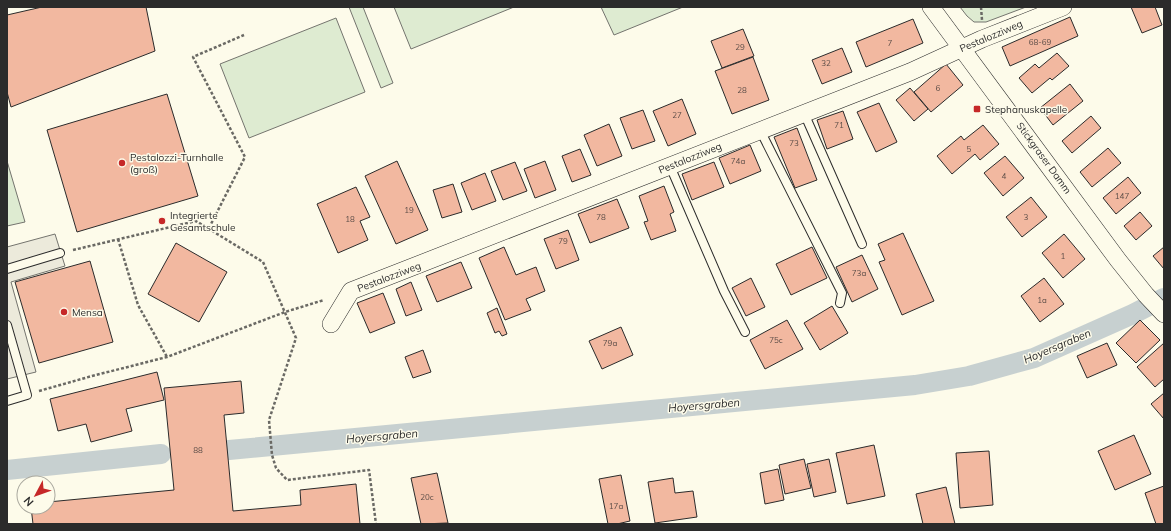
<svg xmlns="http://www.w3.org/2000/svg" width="1171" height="531" viewBox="0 0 1171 531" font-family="Mulish,sans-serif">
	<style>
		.green { fill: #deebd1; stroke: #74746e }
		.parking { fill: #eceadb; stroke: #74746e }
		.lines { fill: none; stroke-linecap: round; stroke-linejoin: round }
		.canal { stroke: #c7d0d0; stroke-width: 20 }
		.building { fill: #f2b8a0; stroke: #2b2b2b }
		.service-casing { stroke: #2b2b2b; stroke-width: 10 }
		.minor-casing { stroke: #2b2b2b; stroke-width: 18 }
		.path { stroke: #6a6964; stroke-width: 2.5; stroke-dasharray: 3 2; stroke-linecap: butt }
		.service { stroke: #fdfbea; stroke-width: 8 }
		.minor { stroke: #fdfbea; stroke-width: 17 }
		.poi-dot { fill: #c62828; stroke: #fdfbea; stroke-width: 1.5 }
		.labels { text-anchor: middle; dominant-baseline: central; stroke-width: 3; stroke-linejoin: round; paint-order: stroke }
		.number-label { font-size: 8px; fill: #5d4e48 }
		.street-label { font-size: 10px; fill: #2b2b2b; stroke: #fdfbea }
		.poi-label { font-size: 10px; fill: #2b2b2b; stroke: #fdfbea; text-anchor: start }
		.water-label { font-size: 11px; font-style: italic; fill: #2b2b2b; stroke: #fdfbea }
	</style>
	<rect width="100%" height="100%" fill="#fdfbea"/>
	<g class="green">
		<polygon points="349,7 363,7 393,83 381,88"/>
		<polygon points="394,7 514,7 411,49"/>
		<polygon points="601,7 683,7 614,35"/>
		<polygon points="960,7 1026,7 986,22 974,22 967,16"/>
		<polygon points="336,18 365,92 249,138 220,64"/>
		<polygon points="7,161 25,222 7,226"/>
	</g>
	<polygon class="parking" points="55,234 65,266 11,282 36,372 7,379 7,247"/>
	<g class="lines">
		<g class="canal">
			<polyline points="229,450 915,385 969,376 1034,358 1133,314 1164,298"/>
			<polyline points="7,470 161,454"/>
		</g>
	</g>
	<g class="building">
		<polygon points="42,7 146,7 155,51 11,107 7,92 7,15"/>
		<polygon points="1131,7 1155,7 1162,25 1142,33"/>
		<polygon points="1070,17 1078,36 1010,66 1002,47"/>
		<polygon points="913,19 923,43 866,67 856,42"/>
		<polygon points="743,29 754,56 722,68 711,41"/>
		<polygon points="842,48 852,72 822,84 812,60"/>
		<polygon points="1057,53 1069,66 1052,80 1050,78 1032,93 1019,78 1035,64 1039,68"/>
		<polygon points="753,57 769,100 732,114 715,71"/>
		<polygon points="946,64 963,85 931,112 914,92"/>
		<polygon points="1070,84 1083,101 1053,125 1040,108"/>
		<polygon points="910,88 928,109 914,121 896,100"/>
		<polygon points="167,94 198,196 77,232 47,130"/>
		<polygon points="682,99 696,134 668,146 653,111"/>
		<polygon points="879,103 897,142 876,152 857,112"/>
		<polygon points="643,110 655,141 632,149 620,118"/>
		<polygon points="843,111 853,139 827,149 817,120"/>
		<polygon points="1091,116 1101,128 1072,153 1062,141"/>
		<polygon points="609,124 622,156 597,166 584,135"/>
		<polygon points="983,125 999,144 980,160 975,154 952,174 937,156 961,136 964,140"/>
		<polygon points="797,128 817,180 795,188 774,137"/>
		<polygon points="750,145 761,171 730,184 719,158"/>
		<polygon points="1108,148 1121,163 1092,187 1080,172"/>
		<polygon points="580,149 591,175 572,182 562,156"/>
		<polygon points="1005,156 1024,178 1003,196 984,173"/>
		<polygon points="397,161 428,230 396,244 365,176"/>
		<polygon points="545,161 556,190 535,198 524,169"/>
		<polygon points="515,162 527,191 503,200 491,171"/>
		<polygon points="714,162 724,187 692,200 682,174"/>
		<polygon points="485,173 496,201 472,210 461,183"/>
		<polygon points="1128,177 1141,193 1116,214 1103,198"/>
		<polygon points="453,184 462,212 442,218 433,190"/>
		<polygon points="664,186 674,212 670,214 676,231 651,240 644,222 648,221 639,196"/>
		<polygon points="356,187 370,217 360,221 368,240 338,253 317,204"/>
		<polygon points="1031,197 1047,217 1022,237 1006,217"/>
		<polygon points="617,199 629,228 590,243 578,214"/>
		<polygon points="1140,212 1152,226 1136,240 1124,226"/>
		<polygon points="568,230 579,260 556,269 544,239"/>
		<polygon points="903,233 934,301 902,315 879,262 885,260 878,244"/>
		<polygon points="1064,234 1085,259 1063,278 1042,253"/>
		<polygon points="176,243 227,272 199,322 148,294"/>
		<polygon points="504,247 516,275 536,267 545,291 526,299 531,310 505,320 479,258"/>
		<polygon points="812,247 827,278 791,295 776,264"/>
		<polygon points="1164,247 1164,269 1153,256"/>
		<polygon points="862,255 878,289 852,302 836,267"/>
		<polygon points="90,261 113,342 39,363 15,282"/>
		<polygon points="461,262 472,288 437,302 426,276"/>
		<polygon points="751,278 765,307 746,316 732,288"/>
		<polygon points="1044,278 1064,304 1040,322 1021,296"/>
		<polygon points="411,282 422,310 406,316 396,289"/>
		<polygon points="383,293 395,323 370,333 357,303"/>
		<polygon points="832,306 848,333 820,350 804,323"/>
		<polygon points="497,308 507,334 502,336 499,331 495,333 487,313"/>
		<polygon points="787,320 803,349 765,369 750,340"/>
		<polygon points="1140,320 1160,340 1136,363 1116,343"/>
		<polygon points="621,327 633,355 602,369 589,341"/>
		<polygon points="1107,343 1117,365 1087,378 1077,356"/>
		<polygon points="1164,343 1164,379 1155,387 1137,367"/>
		<polygon points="423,350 431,372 413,378 405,357"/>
		<polygon points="157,372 164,400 126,409 132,431 91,442 86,424 58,431 50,399"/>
		<polygon points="241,381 244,413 224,415 233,511 301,505 300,490 356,484 360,524 33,524 31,507 48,507 48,502 174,490 164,388"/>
		<polygon points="1164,393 1164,419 1151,404"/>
		<polygon points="1134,435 1151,474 1115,490 1098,451"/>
		<polygon points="874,445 885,496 847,504 836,453"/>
		<polygon points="989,451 993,505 960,508 956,453"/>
		<polygon points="804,459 811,488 785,494 779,465"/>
		<polygon points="829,459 836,492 814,497 807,464"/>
		<polygon points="778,469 784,500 765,504 760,473"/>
		<polygon points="437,473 448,523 421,524 411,478"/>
		<polygon points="621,475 630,521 617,524 608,524 599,479"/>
		<polygon points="673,478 675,493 693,491 697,517 655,523 648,482"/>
		<polygon points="1164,486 1164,524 1156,524 1145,493"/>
		<polygon points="946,487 955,524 923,524 916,494"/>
	</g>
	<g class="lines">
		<defs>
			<g id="service">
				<polyline points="804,113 862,244"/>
				<polyline points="760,130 842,293 840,303"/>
				<polyline points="670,166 724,291 745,332"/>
				<polyline points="7,269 60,253"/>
				<polyline points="7,325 27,395 7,401"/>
			</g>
			<g id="minor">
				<polyline points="931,7 1118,260 1146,295 1164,314"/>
				<polyline points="331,324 351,291 910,72 982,39 1063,7"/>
			</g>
		</defs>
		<use href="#service" class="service-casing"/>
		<use href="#minor" class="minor-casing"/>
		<g class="path">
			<polyline points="981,7 982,20"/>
			<polyline points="209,228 245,157 193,57 244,35"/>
			<polyline points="118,239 138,305 167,357"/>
			<polyline points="73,250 196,221 263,262 296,338 269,420 272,455 276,468 287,480 369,470 376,524"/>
			<polyline points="39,391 92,376 167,357 285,312 324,300"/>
		</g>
		<use href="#service" class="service"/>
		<use href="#minor" class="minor"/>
	</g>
	<g class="poi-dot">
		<rect x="973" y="105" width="8" height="8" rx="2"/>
		<circle cx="122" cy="163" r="4"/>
		<circle cx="162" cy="221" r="4"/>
		<circle cx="64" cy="312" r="4"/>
	</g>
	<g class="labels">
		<g class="number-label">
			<text x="1040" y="42">68-69</text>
			<text x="890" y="43">7</text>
			<text x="740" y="47">29</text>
			<text x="826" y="63">32</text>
			<text x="938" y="88">6</text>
			<text x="742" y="90">28</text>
			<text x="677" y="115">27</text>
			<text x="839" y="125">71</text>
			<text x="794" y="143">73</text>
			<text x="969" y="149">5</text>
			<text x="738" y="161">74a</text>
			<text x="1004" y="176">4</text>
			<text x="1122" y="196">147</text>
			<text x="409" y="210">19</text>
			<text x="601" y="217">78</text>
			<text x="1026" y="217">3</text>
			<text x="350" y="219">18</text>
			<text x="563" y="241">79</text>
			<text x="1063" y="256">1</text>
			<text x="859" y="273">73a</text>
			<text x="1042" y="300">1a</text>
			<text x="776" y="340">75c</text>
			<text x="610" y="343">79a</text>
			<text x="198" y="450">88</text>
			<text x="427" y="497">20c</text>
			<text x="616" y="506">17a</text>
		</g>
		<g class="street-label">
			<text transform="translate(991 36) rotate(-23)">Pestalozziweg</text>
			<text transform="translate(690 158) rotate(-22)">Pestalozziweg</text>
			<text transform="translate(1044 158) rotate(54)">Stickgraser Damm</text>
			<text transform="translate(389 277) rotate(-21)">Pestalozziweg</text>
		</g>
		<g class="poi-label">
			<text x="985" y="109">Stephanuskapelle</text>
			<text x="130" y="157">Pestalozzi-Turnhalle<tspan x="130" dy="12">(groß)</tspan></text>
			<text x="170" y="215">Integrierte<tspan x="170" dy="12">Gesamtschule</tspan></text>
			<text x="72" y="312">Mensa</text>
		</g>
		<g class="water-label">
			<text transform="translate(1057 346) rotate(-23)">Hoyersgraben</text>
			<text transform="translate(704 405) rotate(-5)">Hoyersgraben</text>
			<text transform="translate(382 436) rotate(-5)">Hoyersgraben</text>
		</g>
	</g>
	<rect width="1171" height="531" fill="none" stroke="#2b2b2b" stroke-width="16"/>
	<g transform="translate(36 495) rotate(229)"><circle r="19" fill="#fdfbea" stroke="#a9a89e"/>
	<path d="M0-3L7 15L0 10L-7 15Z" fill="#c62828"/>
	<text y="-6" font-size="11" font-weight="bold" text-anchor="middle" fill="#2b2b2b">N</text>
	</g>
</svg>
